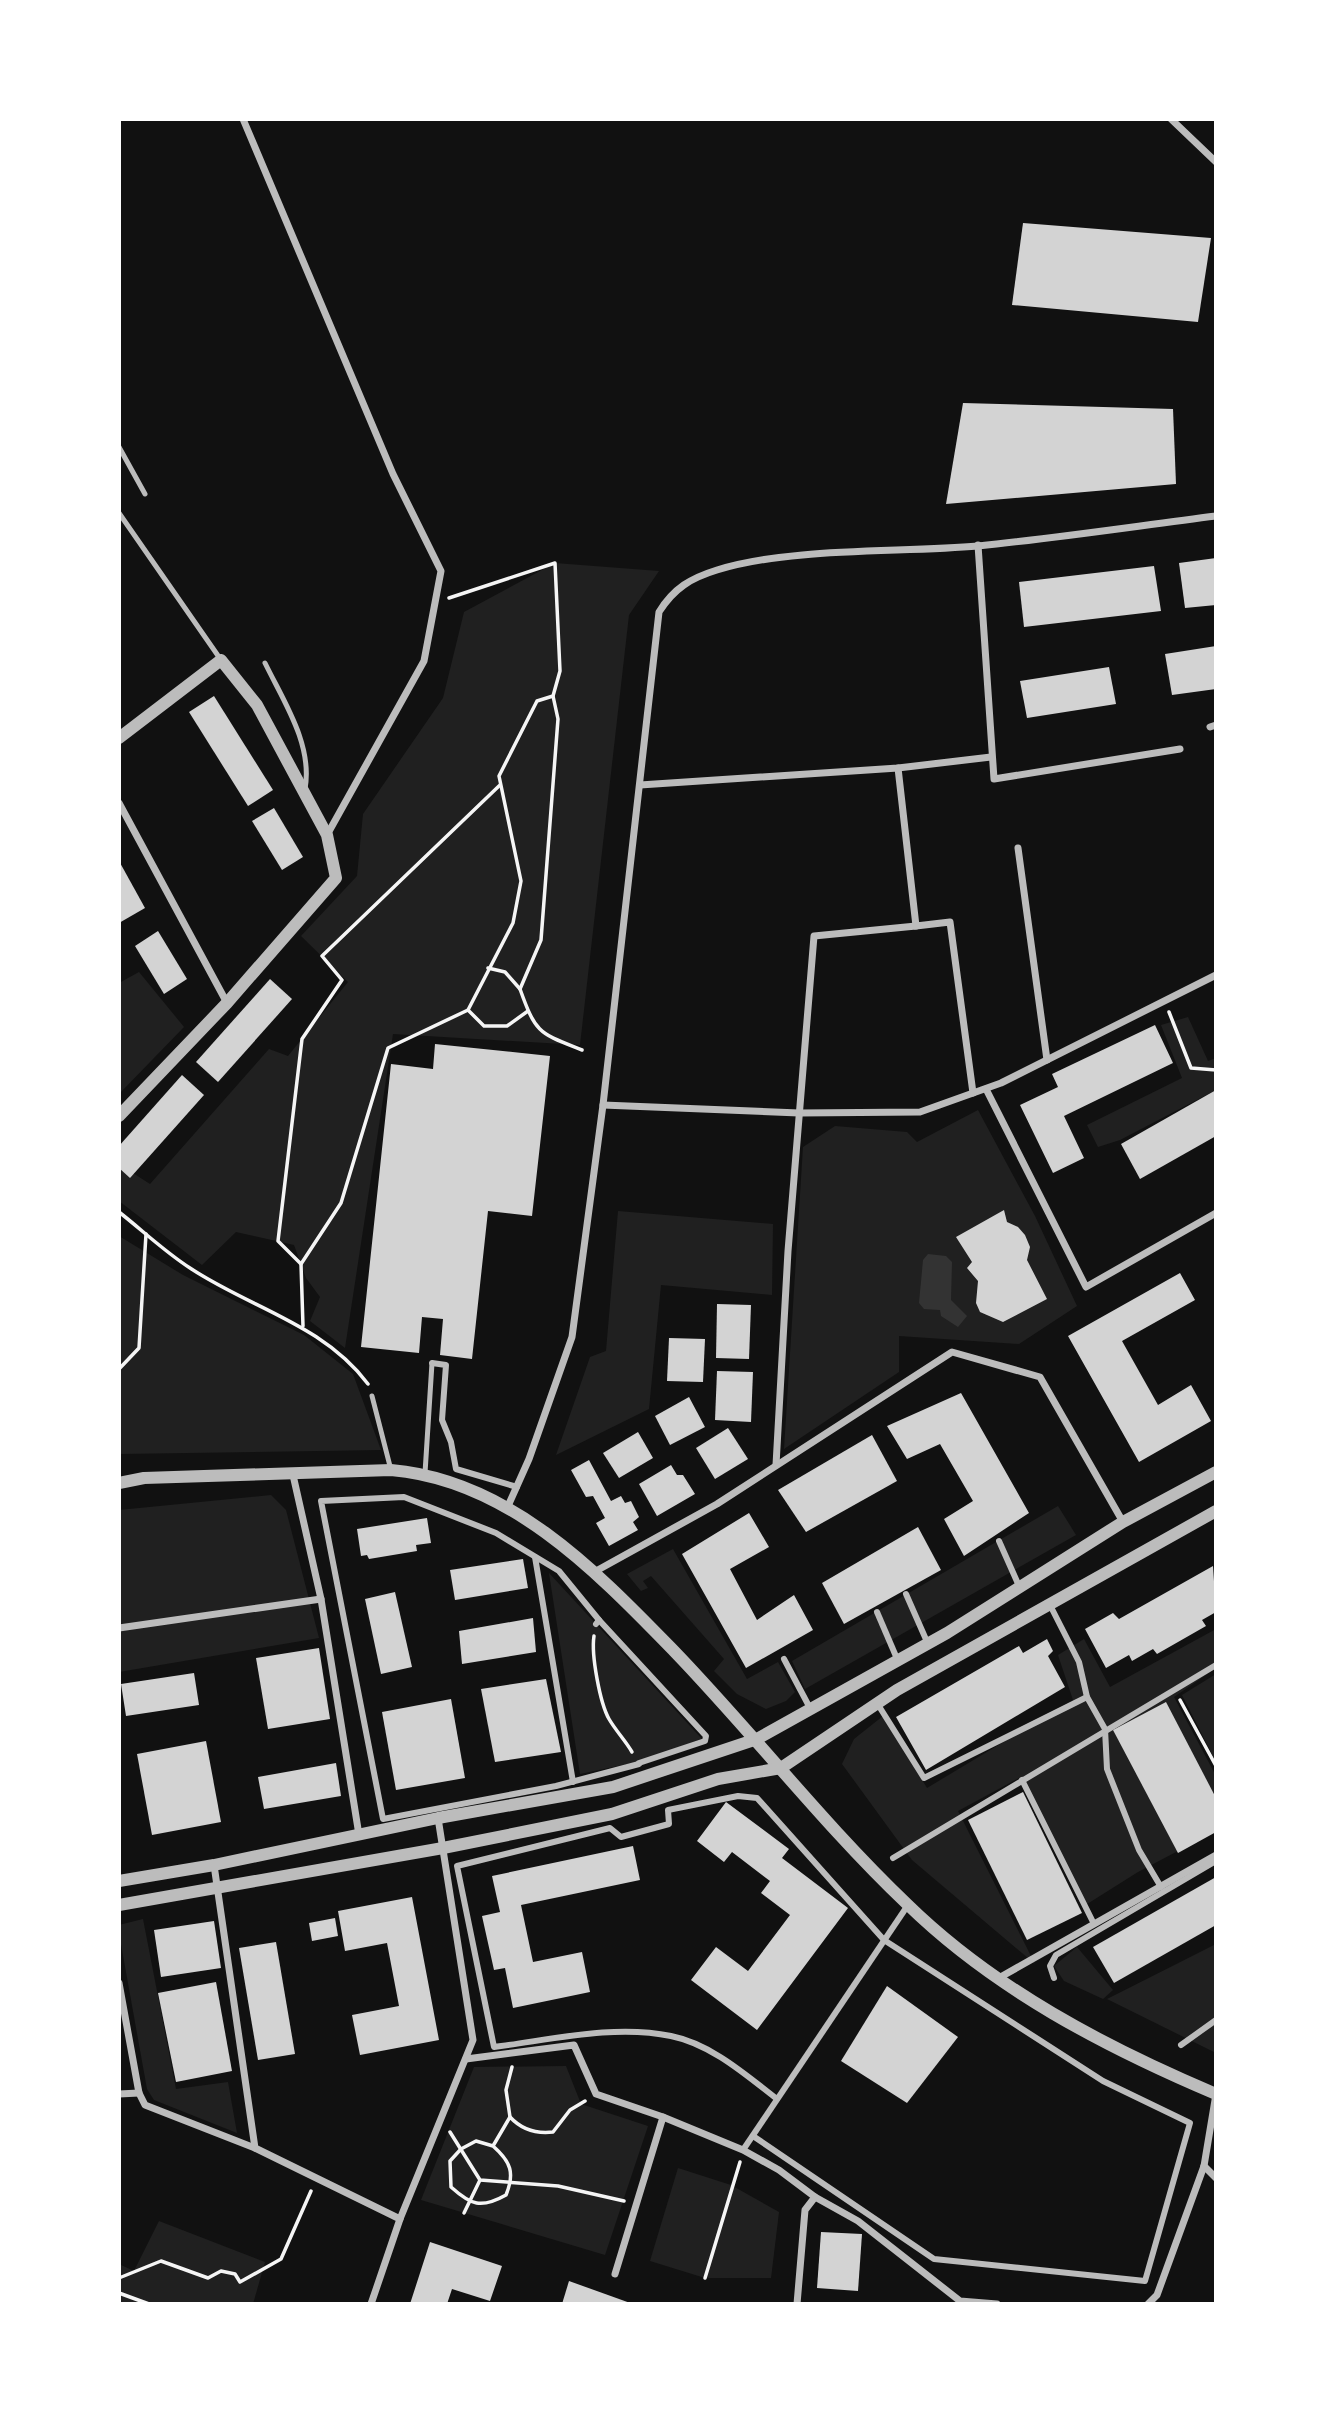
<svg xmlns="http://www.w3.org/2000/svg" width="1335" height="2423" viewBox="0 0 1335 2423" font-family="'Nunito Sans',sans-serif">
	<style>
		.green { fill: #202020 }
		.water { fill: #333 }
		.building { fill: #d3d3d3 }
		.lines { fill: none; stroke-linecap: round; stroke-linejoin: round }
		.path { stroke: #f5f5f5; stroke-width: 3.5 }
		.service { stroke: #bcbcbc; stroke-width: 5 }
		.pedestrian { stroke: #bcbcbc; stroke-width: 6 }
		.minor { stroke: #bcbcbc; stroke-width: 7 }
		.tertiary { stroke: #bcbcbc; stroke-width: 12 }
	</style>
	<rect width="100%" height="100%" fill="#111"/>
	<g class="green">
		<polygon points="555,563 659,571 629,615 580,1045 393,1034 345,1348 310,1321 320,1297 306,1278 294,1245 236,1232 202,1265 119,1201 119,1164 150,1184 269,1049 288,1056 348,982 301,936 357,876 363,814 443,698 464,612"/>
		<polygon points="139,972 184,1027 119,1094 119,983"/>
		<polygon points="1188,1017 1208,1061 1216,1058 1216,1090 1120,1140 1098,1147 1087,1125 1182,1078 1161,1025"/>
		<polygon points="978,1110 1035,1216 1077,1306 1019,1344 899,1336 899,1372 784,1449 803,1147 835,1126 907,1132 917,1142"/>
		<polygon points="618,1211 773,1224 772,1295 661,1285 649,1409 556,1455 590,1357 606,1351"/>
		<polygon points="119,1236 183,1275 304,1335 353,1374 381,1450 119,1454"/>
		<polygon points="271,1495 286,1510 319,1638 119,1672 119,1510"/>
		<polygon points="1058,1506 1076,1535 805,1689 792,1661"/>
		<polygon points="673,1549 747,1679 778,1662 795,1692 786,1701 766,1709 737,1694 714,1671 724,1659 651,1576 643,1581 648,1588 641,1591 627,1574"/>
		<polygon points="549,1573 702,1739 637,1762 580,1774"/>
		<polygon points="1216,1629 1216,1668 1174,1697 1216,1776 1216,1831 1138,1872 1084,1906 1019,1778 958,1811 1035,1964 912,1860 842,1764 854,1739 883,1716 927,1788 1073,1700 1058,1655 1084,1639 1110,1687"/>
		<polygon points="1216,1674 1216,1762 1182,1695"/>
		<polygon points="143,1919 176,2089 228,2082 237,2133 154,2100 147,2089 119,1933 119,1925"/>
		<polygon points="1216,1944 1216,2053 1107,1999"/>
		<polygon points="1077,1947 1113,1990 1103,1999 1064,1981 1054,1966"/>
		<polygon points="566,2066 581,2104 648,2126 605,2255 421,2200 474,2067"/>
		<polygon points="678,2168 731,2185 779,2212 771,2278 705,2278 650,2261"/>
		<polygon points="159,2221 265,2262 253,2304 119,2304 119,2264 134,2271"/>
	</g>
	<polygon class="water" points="928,1254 946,1256 952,1262 951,1300 967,1316 958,1327 941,1316 940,1310 924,1309 919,1303 923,1260"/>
	<g class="building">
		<polygon points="1023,223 1211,238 1198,322 1012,305"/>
		<polygon points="963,403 1173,409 1176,484 946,504"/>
		<polygon points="1216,558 1216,605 1185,608 1179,563"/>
		<polygon points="1154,566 1161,611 1024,627 1019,582"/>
		<polygon points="1216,646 1216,689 1172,695 1165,654"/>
		<polygon points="1109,667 1116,704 1027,718 1020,681"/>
		<polygon points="214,696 273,790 248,806 189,712"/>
		<polygon points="274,808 303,857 282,870 252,821"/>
		<polygon points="119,861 145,908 119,923"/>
		<polygon points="158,931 187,979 164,994 135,946"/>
		<polygon points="270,979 292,999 218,1082 196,1062"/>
		<polygon points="1155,1025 1173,1063 1064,1116 1084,1158 1053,1173 1020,1105 1058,1087 1052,1074"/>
		<polygon points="435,1044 550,1056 532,1216 488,1211 472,1359 440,1355 443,1319 422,1317 419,1353 361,1347 391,1064 433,1069"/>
		<polygon points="182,1075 204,1095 130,1178 119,1168 119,1146"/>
		<polygon points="1216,1090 1216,1136 1140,1179 1121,1144"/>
		<polygon points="1004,1210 1007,1222 1018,1227 1025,1235 1030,1247 1027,1260 1047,1299 1003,1322 980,1312 976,1303 978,1281 967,1268 972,1262 956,1237"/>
		<polygon points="1180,1273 1195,1300 1122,1341 1158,1405 1191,1385 1211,1421 1139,1462 1068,1336"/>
		<polygon points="717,1304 751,1305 749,1359 716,1358"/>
		<polygon points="669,1338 705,1339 703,1382 667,1381"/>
		<polygon points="717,1371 753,1372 751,1422 715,1420"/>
		<polygon points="961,1393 1029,1513 964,1556 944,1519 973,1501 940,1444 907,1459 887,1426"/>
		<polygon points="689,1397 705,1427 670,1445 655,1416"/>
		<polygon points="728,1428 748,1459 715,1479 696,1448"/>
		<polygon points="638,1432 653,1458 619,1478 603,1453"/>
		<polygon points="872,1435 897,1481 806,1532 778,1490"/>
		<polygon points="589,1460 611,1501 621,1496 625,1503 631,1501 639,1517 633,1522 638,1530 609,1546 596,1523 605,1518 593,1496 586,1497 571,1470"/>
		<polygon points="671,1465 677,1475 683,1475 695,1494 657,1516 639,1484"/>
		<polygon points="749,1513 769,1547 730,1569 757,1620 794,1595 813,1630 746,1668 682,1554"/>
		<polygon points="427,1518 431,1543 416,1545 417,1551 369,1559 367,1555 361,1556 357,1529"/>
		<polygon points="918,1527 941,1570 844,1624 822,1583"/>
		<polygon points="523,1559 528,1588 455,1600 450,1570"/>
		<polygon points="1213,1566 1216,1612 1202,1620 1206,1626 1157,1654 1153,1649 1132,1661 1129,1655 1106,1668 1085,1629 1113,1613 1119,1619"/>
		<polygon points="395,1592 412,1667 381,1674 365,1599"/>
		<polygon points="533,1618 536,1652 462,1664 459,1631"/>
		<polygon points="1047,1639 1053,1651 1048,1656 1065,1687 926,1770 896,1717 1019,1646 1023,1653"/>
		<polygon points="319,1648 330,1719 268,1729 256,1658"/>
		<polygon points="194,1673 199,1705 126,1716 121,1684"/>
		<polygon points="546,1679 561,1752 495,1762 481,1689"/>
		<polygon points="451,1699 465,1778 396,1790 382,1712"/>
		<polygon points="1166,1702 1216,1798 1216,1832 1178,1853 1113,1730"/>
		<polygon points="206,1741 221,1822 152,1835 137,1754"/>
		<polygon points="336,1763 341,1796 264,1809 258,1777"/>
		<polygon points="1023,1792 1082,1913 1027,1940 968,1820"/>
		<polygon points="726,1802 789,1849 782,1858 848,1908 757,2030 691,1980 716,1947 748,1971 790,1915 761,1893 770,1881 732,1852 724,1862 697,1841"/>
		<polygon points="633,1846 640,1880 521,1905 533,1962 582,1952 590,1992 513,2008 505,1968 494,1970 482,1916 500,1912 492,1876"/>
		<polygon points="1216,1877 1216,1925 1114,1983 1093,1947"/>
		<polygon points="412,1897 439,2040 360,2055 352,2015 399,2006 387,1943 345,1951 338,1911"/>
		<polygon points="335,1918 338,1936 312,1941 309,1923"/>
		<polygon points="214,1921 221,1968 161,1977 154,1930"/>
		<polygon points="276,1942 295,2054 258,2060 239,1948"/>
		<polygon points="216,1982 232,2071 176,2082 158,1993"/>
		<polygon points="887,1986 958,2037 907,2103 841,2061"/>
		<polygon points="821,2232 862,2234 858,2291 817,2288"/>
		<polygon points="430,2242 502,2266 490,2301 452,2289 447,2304 410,2304"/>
		<polygon points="569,2281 633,2304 562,2304"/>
	</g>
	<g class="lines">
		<g class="path">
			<path d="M553 696 558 719 541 940 520 989C536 1034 539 1033 582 1050"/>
			<polyline points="488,968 505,972 520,989"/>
			<polyline points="468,1010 484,1026 507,1026 528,1011"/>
			<polyline points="1169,1012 1191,1068 1216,1070"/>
			<path d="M119 1212C142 1230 165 1252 190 1268 250 1308 323 1324 368 1384"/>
			<polyline points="301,1264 278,1241 302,1039 342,980 322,956 500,785"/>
			<polyline points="303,1326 301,1264 341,1203 388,1048 468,1010 513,923 521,881 499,776 537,701 553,696 560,671 555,563 449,598"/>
			<polyline points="119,1369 139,1348 146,1234"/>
			<path d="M594 1636C591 1655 600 1703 609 1719 616 1731 625 1740 632 1752"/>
			<polyline points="1180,1700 1216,1766"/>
			<polyline points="510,2117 506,2090 512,2067"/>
			<polyline points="450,2132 480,2180 558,2186 624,2201"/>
			<path d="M493 2146 476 2141 461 2149 450 2161 451 2187C471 2205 481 2209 506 2195 515 2173 511 2162 493 2146L510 2117C522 2130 536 2134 553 2132L570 2110 585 2101"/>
			<polyline points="464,2213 480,2180"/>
			<polyline points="119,2278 161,2261 208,2278 221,2271 235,2274 240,2282 281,2259 311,2191"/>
			<polyline points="705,2278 740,2162"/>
			<polyline points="119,2293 149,2304"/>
		</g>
		<g class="service">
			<polyline points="119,447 145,494"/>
			<polyline points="119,513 221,660"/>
			<path d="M265 663C284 702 313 745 305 789"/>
			<polyline points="372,1396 391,1470"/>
			<polyline points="425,1473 432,1363"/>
		</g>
		<g class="pedestrian">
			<polyline points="432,1363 446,1365 442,1420 451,1442 456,1469 517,1487"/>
			<polyline points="999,1541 1019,1586"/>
			<polyline points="535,1557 573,1782"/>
			<polyline points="906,1594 928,1644"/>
			<polyline points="1050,1605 1079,1662 1087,1697 1105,1729 1107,1769 1139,1850 1161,1887"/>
			<polyline points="877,1612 898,1661"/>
			<polyline points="599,1620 559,1571 496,1533 404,1497 321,1501 383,1819 556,1786 639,1764"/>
			<polyline points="596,1624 599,1620 706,1736 705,1741 639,1763"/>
			<polyline points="784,1659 811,1710"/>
			<polyline points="877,1703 924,1778 1087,1697"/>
			<polyline points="1022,1780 1094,1924"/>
			<polyline points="893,1858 1216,1665"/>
			<polyline points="1054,1978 1050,1966 1056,1955 1216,1861"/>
			<polyline points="1181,2045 1216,2020"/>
			<path d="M753 2136 934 2259 1145 2281 1190 2123 1103 2081 884 1940 757 1798 738 1796 668 1810 669 1824 621 1837 610 1828 457 1866 494 2047C550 2040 614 2024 671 2036 711 2044 746 2075 777 2099"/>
			<polyline points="743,2150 908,1905"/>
		</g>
		<g class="minor">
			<polyline points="243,119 393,474 441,571 424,661 327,835"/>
			<polyline points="1171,119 1216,162"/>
			<polyline points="978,545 994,779 1180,749"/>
			<polyline points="1210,727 1216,725"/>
			<polyline points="898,768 916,926 950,922 973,1093"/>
			<polyline points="640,785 898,768 991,757"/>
			<polyline points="119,803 227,1003"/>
			<polyline points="1018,848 1047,1060"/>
			<polyline points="986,1089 1086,1287 1216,1213"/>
			<polyline points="603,1105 799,1113 920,1112 1001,1083 1216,975"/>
			<polyline points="776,1465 788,1251 814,936 916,926"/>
			<polyline points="293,1475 321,1599 359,1835"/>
			<path d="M508 1506 529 1459 572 1337 603 1105 659 612C674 588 691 578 717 570 792 547 898 553 978 546 1057 538 1137 526 1216 516"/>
			<polyline points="596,1571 717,1504 952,1352 1040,1377 1123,1522"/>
			<polyline points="119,1628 321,1599"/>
			<polyline points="214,1865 255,2148 400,2219 371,2304"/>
			<polyline points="997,1979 1216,1855"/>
			<polyline points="119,1983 139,2093 145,2105 255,2148"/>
			<polyline points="466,2059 574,2045 596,2094 663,2117 743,2150 779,2170 815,2197 858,2221 960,2301 997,2304"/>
			<polyline points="119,2094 139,2093"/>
			<polyline points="1204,2166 1216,2178"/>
			<polyline points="400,2219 473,2040 438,1818"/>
			<polyline points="615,2274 663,2117"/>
			<polyline points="797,2304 805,2210 815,2197"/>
			<polyline points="1148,2304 1157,2295 1204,2166 1216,2094"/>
		</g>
		<g class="tertiary">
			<polyline points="119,738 221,660 257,705 327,835 336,878 227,1003 119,1116"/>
			<path d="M119 1483 144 1478 391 1470C509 1480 596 1571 674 1651 753 1733 824 1825 907 1904 994 1989 1105 2047 1216 2094"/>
			<polyline points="119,1881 214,1865 438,1818 613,1787 757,1739 947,1633 1123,1522 1216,1472"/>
			<polyline points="119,1905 443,1848 612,1814 718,1779 781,1768 897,1690 1216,1511"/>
		</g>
	</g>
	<rect width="1335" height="2423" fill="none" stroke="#ffffff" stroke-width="242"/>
</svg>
